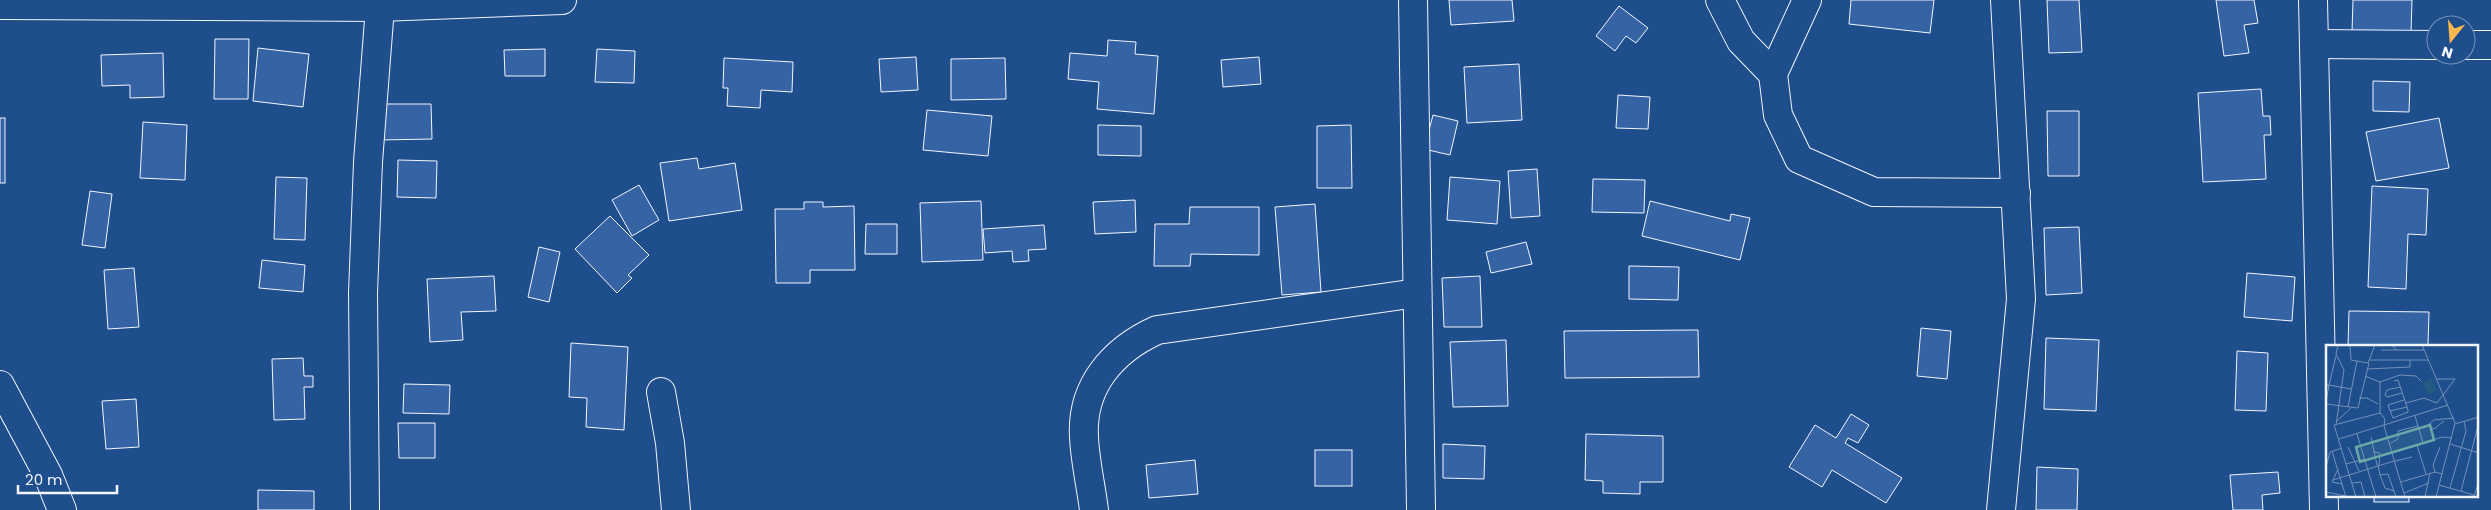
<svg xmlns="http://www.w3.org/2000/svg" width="2491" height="510" viewBox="0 0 2491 510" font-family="Poppins,sans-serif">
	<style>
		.building { fill: #3563a3; stroke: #f2f6ff }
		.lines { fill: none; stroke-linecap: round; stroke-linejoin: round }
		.minor-casing { stroke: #f2f6ff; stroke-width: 30 }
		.minor { stroke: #1f4e8c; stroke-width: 28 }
		.inset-road { fill: none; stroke: #7391ba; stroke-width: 1 }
		.view { fill: #6aa9a8; fill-opacity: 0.15; stroke: #6aa9a8; stroke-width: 2.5 }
		.inset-edge { fill: none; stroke: #f2f6ff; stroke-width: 2.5 }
	</style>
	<rect width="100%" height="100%" fill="#1f4e8c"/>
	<g class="building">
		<polygon points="1449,0 1512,0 1514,21 1451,25"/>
		<polygon points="1851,0 1934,0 1930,33 1849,24"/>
		<polygon points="2047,0 2079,0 2082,52 2049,53"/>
		<polygon points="2216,0 2254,0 2258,23 2244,25 2249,53 2224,56"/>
		<polygon points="2353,0 2412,0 2411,33 2352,32"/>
		<polygon points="1619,6 1648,28 1636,43 1626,36 1615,51 1596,36"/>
		<polygon points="215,39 249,39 248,99 214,99"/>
		<polygon points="1108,40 1136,42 1135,54 1158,56 1154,114 1097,109 1099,82 1068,79 1070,53 1107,56"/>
		<polygon points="258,48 309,54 303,107 253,101"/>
		<polygon points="545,49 545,76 505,76 504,50"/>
		<polygon points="597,49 635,51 634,83 595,82"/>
		<polygon points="163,53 164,97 130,98 130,85 102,86 101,55"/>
		<polygon points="916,57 918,90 881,92 879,59"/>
		<polygon points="1259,57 1261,84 1223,87 1221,60"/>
		<polygon points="724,58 793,62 792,92 761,90 760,108 727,106 728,88 723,88"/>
		<polygon points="1005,58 1006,99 951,100 951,59"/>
		<polygon points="1519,64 1522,120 1467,123 1464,67"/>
		<polygon points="2373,81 2410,82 2409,112 2373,111"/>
		<polygon points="2261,89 2263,116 2270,116 2271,135 2264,135 2266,179 2203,182 2198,93"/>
		<polygon points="1618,95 1650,97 1648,129 1616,128"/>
		<polygon points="379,104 431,104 432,139 380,140"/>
		<polygon points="927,110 992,116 988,156 923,150"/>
		<polygon points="2047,111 2079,111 2079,176 2048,176"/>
		<polygon points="1433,115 1458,121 1450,155 1424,149"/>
		<rect x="0" y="118" width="5" height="65"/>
		<polygon points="2439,118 2449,168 2376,181 2366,132"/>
		<polygon points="143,122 187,125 185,180 140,178"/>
		<polygon points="1098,125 1141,126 1141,156 1098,155"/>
		<polygon points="1351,125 1352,188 1317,188 1317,126"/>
		<polygon points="697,158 699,169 735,163 742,210 669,221 660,163"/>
		<polygon points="398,160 437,161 436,198 397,197"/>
		<polygon points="1537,169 1540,216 1511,218 1508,171"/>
		<polygon points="276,177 307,178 305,240 274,239"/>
		<polygon points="1450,177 1500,181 1497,224 1447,220"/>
		<polygon points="1593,179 1645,180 1644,213 1592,212"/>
		<polygon points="639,185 659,220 632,236 612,200"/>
		<polygon points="2372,186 2428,189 2426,235 2408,234 2406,289 2368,287"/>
		<polygon points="90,191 112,194 105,248 82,245"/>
		<polygon points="1135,200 1136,232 1095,234 1093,202"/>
		<polygon points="981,201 983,260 922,262 920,203"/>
		<polygon points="1650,201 1730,221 1731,214 1750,218 1740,260 1642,236"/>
		<polygon points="804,202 823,202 823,207 854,206 855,270 810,270 810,283 776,283 775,209 804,209"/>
		<polygon points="1315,204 1321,292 1282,295 1275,207"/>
		<polygon points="1190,207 1259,207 1259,255 1191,254 1190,266 1154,266 1155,224 1189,224"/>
		<polygon points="610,216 649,255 628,275 632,278 617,293 575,249"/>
		<polygon points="866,224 897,224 897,254 865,254"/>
		<polygon points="1044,225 1046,249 1028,250 1029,261 1013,262 1012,251 985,253 983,229"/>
		<polygon points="2079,227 2082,293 2046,295 2044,228"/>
		<polygon points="1526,242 1532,264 1491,273 1486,252"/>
		<polygon points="539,247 560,252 549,302 528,297"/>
		<polygon points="262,260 305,265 303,292 259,288"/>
		<polygon points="1629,266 1679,267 1678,300 1629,299"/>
		<polygon points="134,268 139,327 108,329 104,270"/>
		<polygon points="2247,273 2295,277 2292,321 2244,317"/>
		<polygon points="494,276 496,311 461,312 463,340 430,342 427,279"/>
		<polygon points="1480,276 1482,327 1444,327 1442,278"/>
		<polygon points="2349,311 2429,312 2428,345 2348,346"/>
		<polygon points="1921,328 1951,331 1947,379 1917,376"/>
		<polygon points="1698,330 1699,377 1565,378 1564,331"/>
		<polygon points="2046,338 2099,340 2096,411 2044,409"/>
		<polygon points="1506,340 1508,406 1453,407 1450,342"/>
		<polygon points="571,343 628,347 624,430 586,427 587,398 569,397"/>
		<polygon points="2237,351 2268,353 2266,411 2235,410"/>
		<polygon points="303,358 304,376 313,376 313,387 304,387 305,419 274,420 272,359"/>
		<polygon points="404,384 450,385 449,414 403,413"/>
		<polygon points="136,399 139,447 106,449 102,401"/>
		<polygon points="1851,414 1869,425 1858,443 1848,438 1845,443 1902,478 1886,503 1832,470 1822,487 1789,467 1815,425 1836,438"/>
		<polygon points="398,423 435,423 435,458 399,458"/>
		<polygon points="1586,434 1663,436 1663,482 1640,482 1640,494 1603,493 1603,481 1585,480"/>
		<polygon points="1443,444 1485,446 1484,479 1443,478"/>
		<rect x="1315" y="450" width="37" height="36"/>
		<polygon points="1195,460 1198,494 1149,498 1146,465"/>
		<polygon points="2037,467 2078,469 2077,510 2036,510"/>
		<polygon points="2278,472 2280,493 2262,495 2263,510 2233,510 2230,475"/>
		<polygon points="258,490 314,491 314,510 258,510"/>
		<rect x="2374" y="496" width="35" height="6"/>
	</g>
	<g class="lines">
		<defs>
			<g id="minor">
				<polyline points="1413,0 1421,510"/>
				<polyline points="1720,0 1741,41 1773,74"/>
				<polyline points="1807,0 1773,74 1778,115 1799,159 1874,192 2016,193"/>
				<polyline points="2313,0 2324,510"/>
				<polyline points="0,5 380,7 562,0"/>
				<polyline points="2314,44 2436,45"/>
				<polyline points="2466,45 2491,45"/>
				<polyline points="0,385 48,475 62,510"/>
				<polyline points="661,392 670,443 676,510"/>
				<polyline points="365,510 363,293 368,162 380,7"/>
				<path d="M1094 510C1091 486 1085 461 1084 437 1081 386 1113 350 1157 330L1417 293"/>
				<polyline points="2001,510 2021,299 2005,0"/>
			</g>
		</defs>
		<use href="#minor" class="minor-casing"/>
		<use href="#minor" class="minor"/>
	</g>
	<g transform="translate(2326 345)">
		<rect width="152" height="152" fill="#1f4e8c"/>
		<path d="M105 33 111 45 102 50 96 37Z" fill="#245a82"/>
		<path class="inset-road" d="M24 0 25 15 42 18 49 0M65 0 71 5H98M96 0 129 78 110 152M55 5H71M10 11 3 40 25 44M44 15H102M41 24 84 22V15M39 31 54 37V68M111 34H129M68 36 72 35 82 65V67L67 73 62 60 78 55M54 37 74 30 90 31 95 36M0 40H3L0 57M74 42 61 45 59 50 61 52 76 48M33 53H41L52 59M80 58 98 53 111 58 129 34M0 59 32 63 43 18M22 62 31 16M64 66 81 62M89 71 97 98M118 76 108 84 102 80 108 75 128 73M10 77 25 63M129 79 153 72M10 80 18 25 10 9 12 0M31 89 50 152M45 92 51 120M13 94 122 60M63 99 72 94V86L92 81M124 99 153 108M91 100 100 129M22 102 33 126M6 106 20 152M47 107 54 108 53 120M67 108 116 92 126 93M69 116 86 112M20 119 39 114M52 120 54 130 62 129 70 152M0 122 4 107 16 103M12 124 6 137 16 139M109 127 107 120 114 102M54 130 59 143 68 146M7 135 68 116M75 137 109 127 116 129M26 138 35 137 39 152M113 140 148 150M124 143 140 86 138 76M135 146 153 77M0 147 20 151M78 148 103 138M30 152 8 80 54 68 59 74 58 81 79 152M99 152 104 128M148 152 153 135"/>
		<path class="view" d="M104 80 108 95 34 117 30 102Z"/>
		<rect width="152" height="152" class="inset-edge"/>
	</g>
	<g transform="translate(2451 40) rotate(197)"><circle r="24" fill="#1f4e8c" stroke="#7391ba"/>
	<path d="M0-4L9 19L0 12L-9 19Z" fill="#ffb74d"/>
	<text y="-8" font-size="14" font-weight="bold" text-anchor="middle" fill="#f2f6ff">N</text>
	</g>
	<path d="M18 485v8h99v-8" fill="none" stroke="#f2f6ff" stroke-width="2.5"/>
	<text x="25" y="485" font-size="15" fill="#f2f6ff" stroke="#1f4e8c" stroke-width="4" paint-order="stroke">20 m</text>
</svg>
